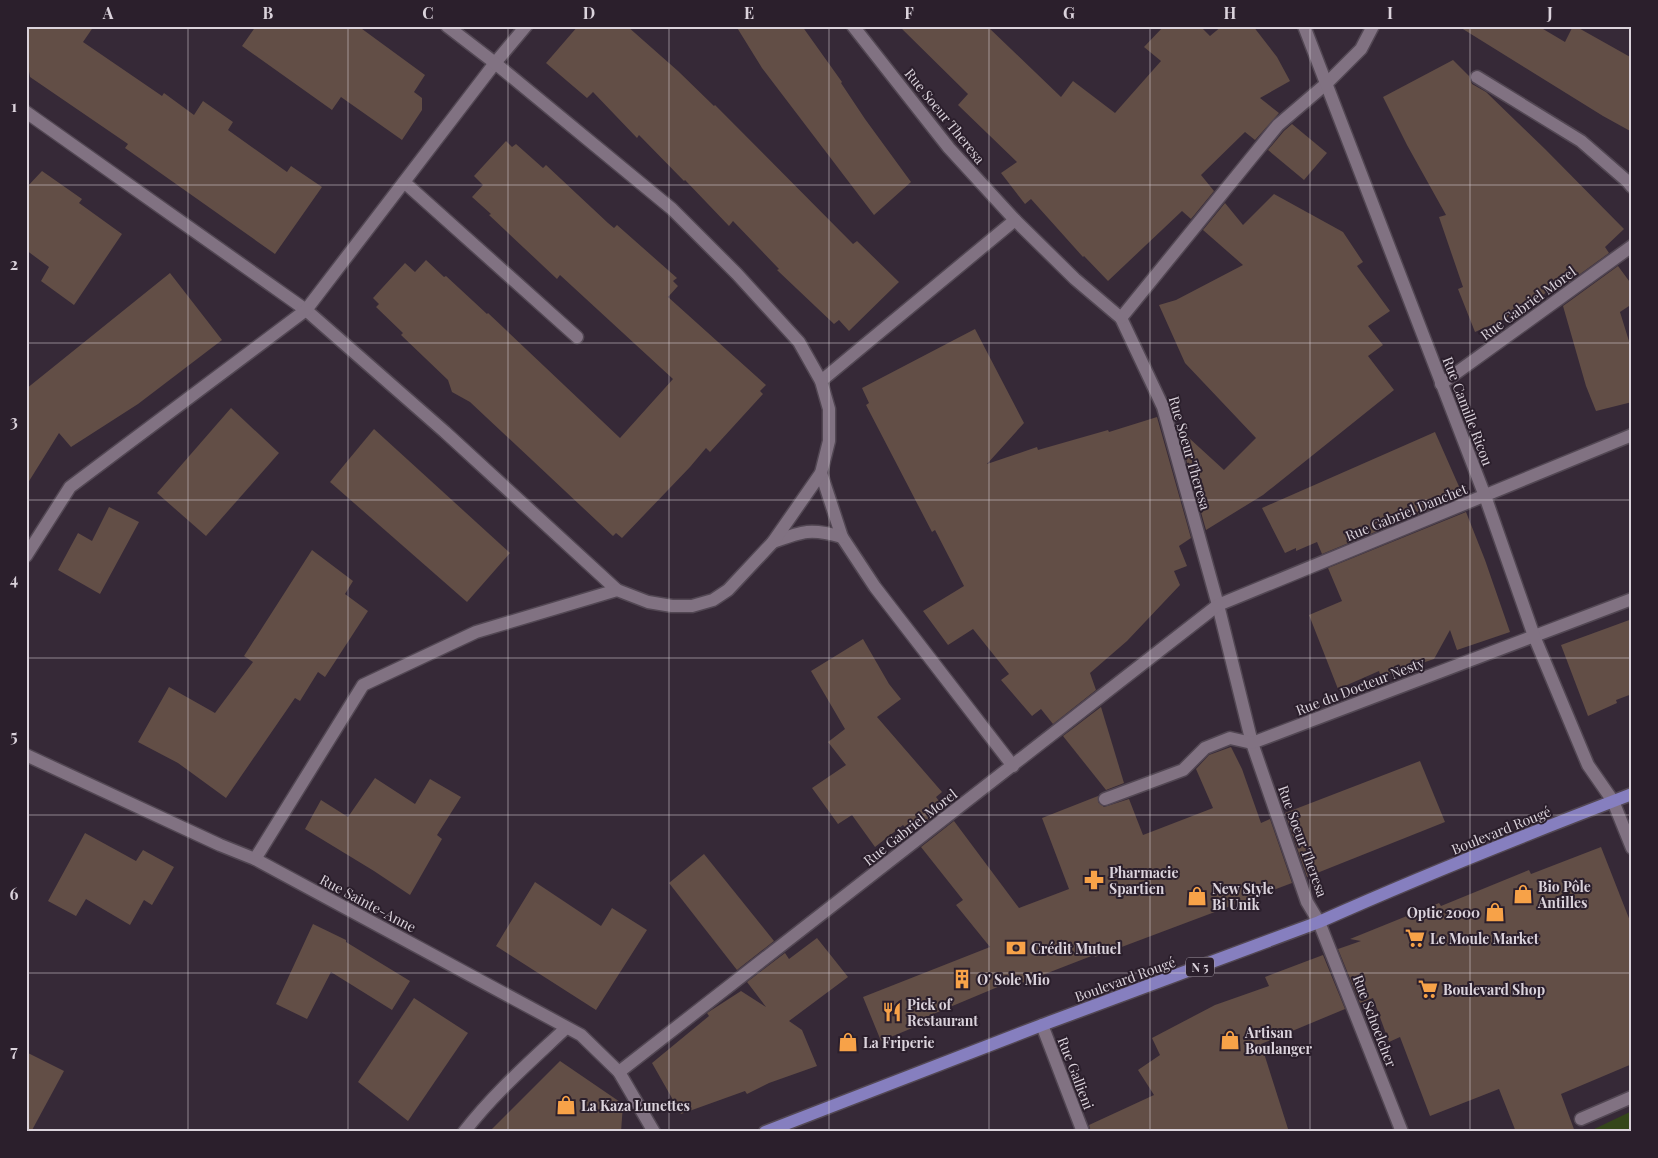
<svg xmlns="http://www.w3.org/2000/svg" width="1658" height="1158" viewBox="0 0 1658 1158" font-family="'Playfair Display',serif">
	<style>
		.green { fill: #34461a }
		.building { fill: #624e46 }
		.lines { fill: none; stroke-linecap: round; stroke-linejoin: round }
		.lane-casing { stroke: #524753; stroke-width: 15 }
		.street-casing { stroke: #524753; stroke-width: 15 }
		.secondary-casing { stroke: #524753; stroke-width: 15 }
		.primary-casing { stroke: #524753; stroke-width: 15 }
		.lane { stroke: #817282; stroke-width: 12 }
		.street { stroke: #817282; stroke-width: 12 }
		.secondary { stroke: #817282; stroke-width: 12 }
		.primary { stroke: #867fbf; stroke-width: 12 }
		.grid { fill: none; stroke: #dbd3dc; stroke-width: 1; stroke-opacity: 0.55 }
		.labels { text-anchor: middle; dominant-baseline: central; stroke-width: 4; stroke-linejoin: round; paint-order: stroke }
		.shield { fill: #2b1f2c; stroke: #a69da7; stroke-width: 1 }
		.shield-label { font-size: 12px; font-weight: bold; fill: #dbd3dc }
		.street-label { font-size: 14px; fill: #dbd3dc; stroke: #2b1f2c }
		.poi-label { font-size: 14px; font-weight: bold; fill: #dbd3dc; stroke: #2b1f2c; text-anchor: start }
		.neatline { fill: none; stroke: #dbd3dc; stroke-width: 2 }
		.grid-label { font-size: 16px; text-anchor: middle; font-weight: bold; fill: #dbd3dc }
	</style>
	<rect width="100%" height="100%" fill="#362937"/>
	<polygon class="green" points="1632,1111 1632,1132 1588,1132"/>
	<g class="building">
		<polygon points="26,26 94,26 83,42 162,96 164,93 194,115 203,101 233,122 228,130 287,172 291,166 322,187 275,254 125,148 128,144 30,77 26,55"/>
		<polygon points="256,26 358,26 425,75 414,92 422,98 422,110 402,140 341,97 332,110 242,46"/>
		<polygon points="578,26 627,26 678,71 714,106 715,105 853,244 857,241 899,282 849,331 839,320 834,324 777,270 779,269 733,221 729,226 685,180 684,181 639,135 637,138 593,92 587,98 546,63"/>
		<polygon points="736,26 802,26 842,82 841,83 865,119 911,182 874,215 762,68"/>
		<polygon points="899,26 987,26 1061,97 1073,81 1115,113 1161,61 1144,47 1164,26 1200,26 1210,36 1222,26 1253,26 1277,57 1290,81 1260,98 1279,113 1255,140 1245,132 1201,175 1214,191 1191,219 1182,211 1108,281 1084,256 1083,257 1031,199 1025,204 1001,173 1017,162 958,105 968,94"/>
		<polygon points="1458,26 1538,26 1565,42 1573,26 1575,26 1632,58 1632,132 1603,116"/>
		<polygon points="1453,60 1469,76 1472,84 1486,92 1545,149 1624,229 1605,247 1609,253 1558,290 1557,285 1514,315 1475,332 1458,289 1463,287 1439,217 1446,215 1407,145 1383,97"/>
		<polygon points="1292,124 1327,153 1304,180 1268,150 1284,131"/>
		<polygon points="506,141 512,147 516,144 543,168 546,165 608,223 614,228 617,225 677,278 673,281 678,286 668,297 766,385 760,391 763,394 710,452 706,448 690,467 622,538 616,533 613,536 470,402 452,392 448,380 401,335 403,333 376,307 379,304 373,298 405,263 415,272 426,260 444,277 446,276 487,314 488,313 620,438 673,379 560,275 557,279 489,215 491,214 472,197 483,185 474,176"/>
		<polygon points="42,171 82,199 79,203 122,234 74,305 41,281 49,267 26,250 26,188"/>
		<polygon points="1274,194 1343,232 1363,262 1357,266 1390,311 1368,326 1383,345 1368,356 1394,390 1263,495 1206,530 1177,427 1224,470 1256,438 1185,363 1159,305 1176,300 1243,265 1203,230 1225,203 1243,225"/>
		<polygon points="1618,266 1632,285 1632,304 1620,312 1632,351 1632,402 1596,411 1586,386 1563,306"/>
		<polygon points="170,273 222,340 138,404 71,447 59,433 26,486 26,389"/>
		<polygon points="975,329 1024,423 987,464 1037,447 1038,450 1108,430 1109,432 1157,417 1191,538 1179,546 1187,566 1174,571 1180,585 1127,641 1090,673 1096,690 1053,724 1041,709 1032,716 1001,680 1009,674 973,629 948,645 923,611 964,586 935,530 932,532 866,405 869,403 862,388"/>
		<polygon points="231,408 279,453 206,536 157,493"/>
		<polygon points="374,429 510,553 467,602 330,482"/>
		<polygon points="1435,432 1461,491 1458,492 1460,497 1322,554 1317,542 1296,551 1296,548 1285,553 1262,508"/>
		<polygon points="109,507 139,522 100,594 58,570 78,533 92,541"/>
		<polygon points="1466,512 1485,560 1510,632 1457,650 1450,630 1434,659 1381,677 1379,671 1338,689 1309,615 1342,601 1328,568"/>
		<polygon points="312,550 353,581 345,594 368,611 325,677 318,672 300,701 295,698 226,798 178,763 138,742 169,687 215,713 253,662 244,656"/>
		<polygon points="1632,619 1632,694 1616,700 1617,703 1588,716 1561,645"/>
		<polygon points="863,639 889,684 901,699 877,717 942,792 936,797 944,808 911,834 903,825 875,847 852,815 838,824 812,788 846,765 828,742 845,729 811,671"/>
		<polygon points="1101,707 1124,783 1106,790 1063,736"/>
		<polygon points="1231,747 1242,769 1261,823 1270,819 1292,883 1095,957 1094,955 1014,986 1012,981 919,1020 922,1024 881,1041 863,997 990,947 956,905 963,900 921,847 954,821 1019,908 1069,889 1042,818 1098,796 1098,802 1104,807 1129,799 1143,835 1213,808 1196,769 1209,755"/>
		<polygon points="1420,761 1445,822 1307,877 1285,813"/>
		<polygon points="375,778 415,804 430,779 461,797 437,835 442,839 410,895 374,871 305,829 321,800 348,817"/>
		<polygon points="85,833 136,861 143,850 174,867 152,905 144,900 130,925 86,899 76,916 48,901"/>
		<polygon points="1601,847 1632,926 1632,1064 1561,1094 1575,1132 1516,1132 1499,1089 1430,1116 1400,1037 1389,1042 1373,998 1360,1003 1338,949 1361,941 1350,939 1439,903 1441,906 1529,870 1531,874"/>
		<polygon points="704,854 774,941 737,970 669,883"/>
		<polygon points="535,882 601,926 612,908 647,930 596,1010 496,946"/>
		<polygon points="313,924 346,940 346,942 410,981 392,1010 331,972 307,1019 276,1004"/>
		<polygon points="817,938 848,977 789,1021 802,1030 817,1066 769,1083 747,1094 745,1091 681,1114 652,1063 709,1016 707,1013 741,991 766,1007 747,982 785,953 789,959"/>
		<polygon points="1323,955 1345,1009 1261,1044 1289,1132 1091,1132 1089,1125 1154,1095 1138,1070 1160,1055 1152,1038 1215,1005 1269,986 1265,977"/>
		<polygon points="414,998 468,1033 408,1121 358,1082"/>
		<polygon points="26,1052 64,1071 31,1132 26,1132"/>
		<polygon points="560,1061 623,1104 621,1132 489,1132"/>
	</g>
	<g class="lines">
		<defs>
			<g id="lane">
				<polyline points="1477,77 1581,141 1627,181 1632,187"/>
				<polyline points="404,182 577,337"/>
				<polyline points="1581,1119 1632,1097"/>
				<path d="M464 1132C494 1093 531 1061 566 1028"/>
			</g>
			<g id="street">
				<polyline points="853,26 949,148 1015,220 1075,279 1121,318 1163,407 1218,605 1252,743 1307,902 1319,922 1402,1132"/>
				<polyline points="26,112 306,310 445,432 617,590"/>
				<polyline points="1121,318 1278,125 1327,83 1361,49 1373,26"/>
				<polyline points="821,381 1015,220"/>
				<polyline points="1441,384 1632,246"/>
				<polyline points="821,473 842,537 875,587 1013,766"/>
				<path d="M773 542C803 531 811 528 842 537"/>
				<polyline points="26,556 70,487 306,310 495,63 526,26"/>
				<polyline points="26,755 220,845 255,859 581,1035 619,1072 654,1132"/>
				<polyline points="1105,799 1183,770 1205,748 1230,738 1252,743 1632,599"/>
				<polyline points="255,859 363,685 476,632 617,590 648,602 672,606 692,606 713,600 728,590 773,542 821,473 829,441 829,409 821,381 799,342 737,274 672,209 495,63 447,26"/>
				<polyline points="1042,1025 1083,1132"/>
				<polyline points="619,1072 1218,605 1632,435"/>
			</g>
			<polyline id="secondary" points="1304,26 1485,496 1534,636 1588,765 1613,801 1632,848"/>
			<path id="primary" d="M765 1132 1042 1025 1319 922C1422 876 1527 834 1632 794"/>
		</defs>
		<use href="#lane" class="lane-casing"/>
		<use href="#street" class="street-casing"/>
		<use href="#secondary" class="secondary-casing"/>
		<use href="#primary" class="primary-casing"/>
		<use href="#lane" class="lane"/>
		<use href="#street" class="street"/>
		<use href="#secondary" class="secondary"/>
		<use href="#primary" class="primary"/>
	</g>
	<path class="grid" d="M188 26V1132M348 26V1132M508 26V1132M669 26V1132M829 26V1132M989 26V1132M1150 26V1132M1310 26V1132M1470 26V1132M26 185H1632M26 343H1632M26 500H1632M26 658H1632M26 815H1632M26 973H1632"/>
	<defs>
		<symbol id="pharmacy-bare" viewBox="-9 -9 18 18"><path d="M-2-6h4v4h4v4h-4v4h-4v-4h-4v-4h4Z" fill="#f7a248" stroke="#2b1f2c" stroke-width="2.5" paint-order="stroke"/></symbol>
		<symbol id="shop-bare" viewBox="-9 -9 18 18"><path d="M-5-2.5h2.3a2.7 3.5 0 0 1 5.4 0H5L5.5 6h-11ZM-1.5-2.5h3a1.5 2.3 0 0 0-3 0Z" fill="#f7a248" stroke="#2b1f2c" stroke-width="2.5" paint-order="stroke"/></symbol>
		<symbol id="supermarket-bare" viewBox="-9 -9 18 18"><path d="M-6-5.5h2.5l.6 2H6L4.5 2H-2.5L-4.4-4H-6ZM-1.5 3.2a1.3 1.3 0 1 0 .1 0ZM3 3.2a1.3 1.3 0 1 0 .1 0Z" fill="#f7a248" stroke="#2b1f2c" stroke-width="2.5" paint-order="stroke"/></symbol>
		<symbol id="bank-bare" viewBox="-9 -9 18 18"><path d="M-6-4H6V4H-6ZM0-2.3a2.3 2.3 0 1 0 0 4.6a2.3 2.3 0 1 0 0-4.6Z" fill="#f7a248" stroke="#2b1f2c" stroke-width="2.5" paint-order="stroke"/></symbol>
		<symbol id="building-bare" viewBox="-9 -9 18 18"><path d="M-4-6H4V6H1V3H-1V6H-4ZM-2.5-4.3h1.7v1.8h-1.7ZM.8-4.3h1.7v1.8H.8ZM-2.5-1h1.7V.8h-1.7ZM.8-1h1.7V.8H.8Z" fill="#f7a248" stroke="#2b1f2c" stroke-width="2.5" paint-order="stroke"/></symbol>
		<symbol id="restaurant-bare" viewBox="-9 -9 18 18"><path d="M-5-6h1v4h1v-4h1v4h1v-4h1v5L-1.5 .5V6h-2V.5L-5-1ZM5-6V6H3V1.5H1.5Q1.5-4 5-6Z" fill="#f7a248" stroke="#2b1f2c" stroke-width="2.5" paint-order="stroke"/></symbol>
	</defs>
	<g fill-rule="evenodd">
		<use href="#pharmacy-bare" x="1080" y="866" width="28" height="28"/>
		<use href="#shop-bare" x="1509" y="880" width="28" height="28"/>
		<use href="#shop-bare" x="1183" y="882" width="28" height="28"/>
		<use href="#shop-bare" x="1481" y="898" width="28" height="28"/>
		<use href="#supermarket-bare" x="1401" y="924" width="28" height="28"/>
		<use href="#bank-bare" x="1002" y="934" width="28" height="28"/>
		<use href="#building-bare" x="948" y="965" width="28" height="28"/>
		<use href="#supermarket-bare" x="1414" y="975" width="28" height="28"/>
		<use href="#restaurant-bare" x="878" y="998" width="28" height="28"/>
		<use href="#shop-bare" x="1216" y="1026" width="28" height="28"/>
		<use href="#shop-bare" x="834" y="1028" width="28" height="28"/>
		<use href="#shop-bare" x="552" y="1091" width="28" height="28"/>
	</g>
	<g class="labels">
		<rect class="shield" x="1186" y="957.5" width="28" height="19" rx="4"/>
		<g class="shield-label">
			<text x="1200" y="967">N 5</text>
		</g>
		<g class="street-label">
			<text transform="translate(945 116) rotate(51)">Rue Soeur Theresa</text>
			<text transform="translate(1528 303) rotate(-36)">Rue Gabriel Morel</text>
			<text transform="translate(1468 411) rotate(69)">Rue Camille Ricou</text>
			<text transform="translate(1190 453) rotate(74)">Rue Soeur Theresa</text>
			<text transform="translate(1406 512) rotate(-22)">Rue Gabriel Danchet</text>
			<text transform="translate(1360 686) rotate(-21)">Rue du Docteur Nesty</text>
			<text transform="translate(910 827) rotate(-38)">Rue Gabriel Morel</text>
			<text transform="translate(1501 830) rotate(-22)">Boulevard Rougé</text>
			<text transform="translate(1303 841) rotate(70)">Rue Soeur Theresa</text>
			<text transform="translate(368 903) rotate(28)">Rue Sainte-Anne</text>
			<text transform="translate(1125 979) rotate(-20)">Boulevard Rougé</text>
			<text transform="translate(1375 1021) rotate(69)">Rue Schoelcher</text>
			<text transform="translate(1076 1073) rotate(69)">Rue Gallieni</text>
		</g>
		<g class="poi-label">
			<text x="1109" y="872">Pharmacie<tspan x="1109" dy="16">Spartien</tspan></text>
			<text x="1538" y="886">Bio Pôle<tspan x="1538" dy="16">Antilles</tspan></text>
			<text x="1212" y="888">New Style<tspan x="1212" dy="16">Bi Unik</tspan></text>
			<text x="1480" y="912" text-anchor="end">Optic 2000</text>
			<text x="1430" y="938">Le Moule Market</text>
			<text x="1031" y="948">Crédit Mutuel</text>
			<text x="977" y="979">O' Sole Mio</text>
			<text x="1443" y="989">Boulevard Shop</text>
			<text x="907" y="1004">Pick of<tspan x="907" dy="16">Restaurant</tspan></text>
			<text x="1245" y="1032">Artisan<tspan x="1245" dy="16">Boulanger</tspan></text>
			<text x="863" y="1042">La Friperie</text>
			<text x="581" y="1105">La Kaza Lunettes</text>
		</g>
	</g>
	<rect width="1658" height="1158" fill="none" stroke="#2b1f2c" stroke-width="55"/>
	<rect x="28" y="28" width="1602" height="1102" class="neatline"/>
	<g class="grid-label">
		<text x="108" y="19">A</text>
		<text x="268" y="19">B</text>
		<text x="428" y="19">C</text>
		<text x="589" y="19">D</text>
		<text x="749" y="19">E</text>
		<text x="909" y="19">F</text>
		<text x="1069" y="19">G</text>
		<text x="1230" y="19">H</text>
		<text x="1390" y="19">I</text>
		<text x="1550" y="19">J</text>
		<text x="14" y="112">1</text>
		<text x="14" y="270">2</text>
		<text x="14" y="427">3</text>
		<text x="14" y="585">4</text>
		<text x="14" y="742">5</text>
		<text x="14" y="900">6</text>
		<text x="14" y="1057">7</text>
	</g>
</svg>
